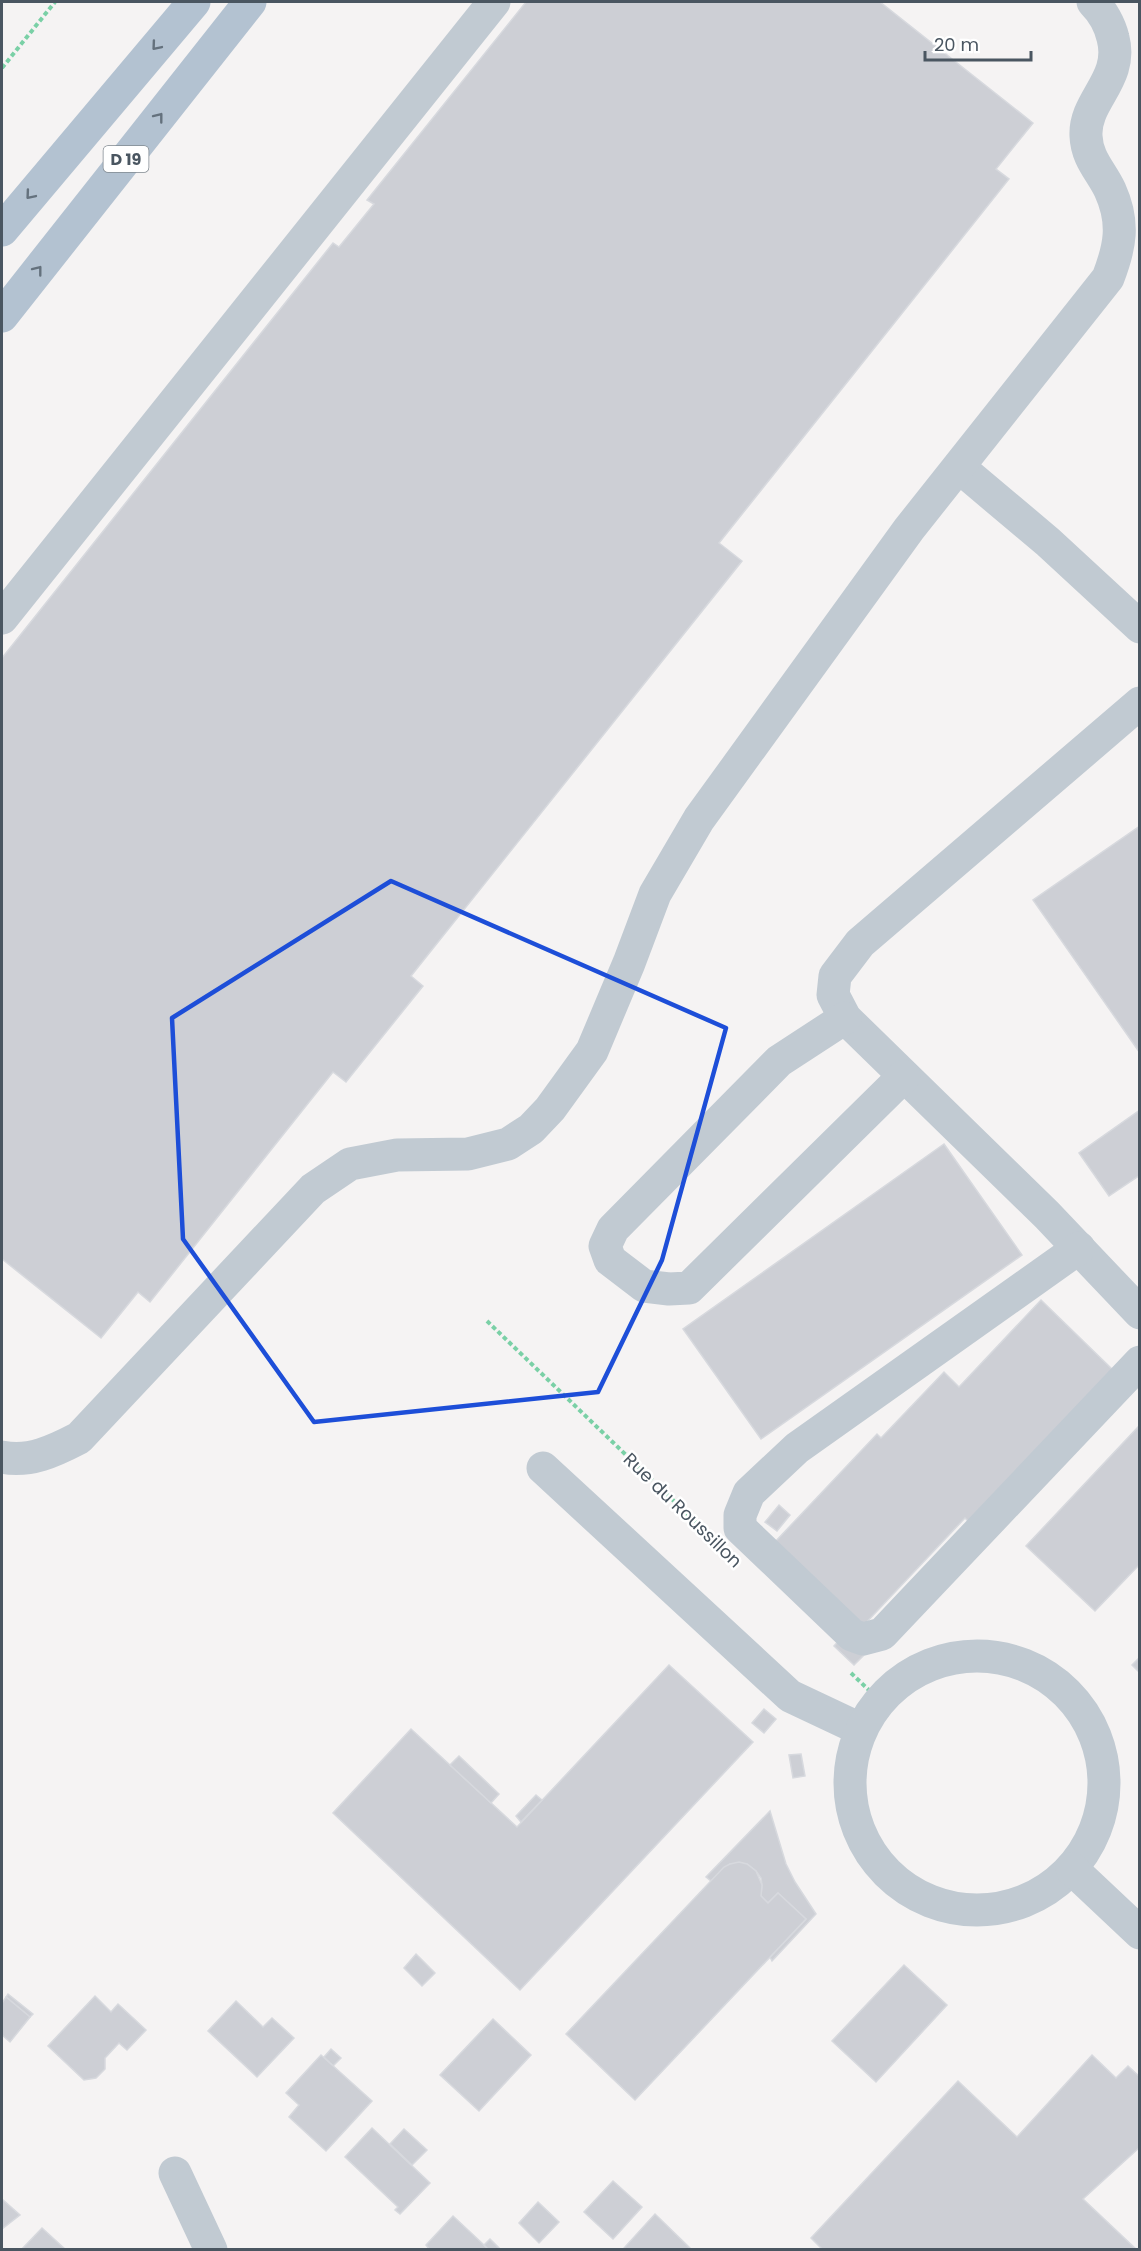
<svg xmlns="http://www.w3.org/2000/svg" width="1141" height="2251" viewBox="0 0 1141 2251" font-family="Poppins,sans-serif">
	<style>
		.building { fill: #cdcfd5; stroke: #d7d9de; stroke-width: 1.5 }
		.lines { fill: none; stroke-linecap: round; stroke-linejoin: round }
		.path { stroke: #7ad0a6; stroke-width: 4; stroke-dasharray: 4.5 3; stroke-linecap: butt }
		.minor { stroke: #c1cad2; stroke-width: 33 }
		.major { stroke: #b3c2d1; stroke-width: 33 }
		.oneway { stroke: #64717d }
		.marked { fill: none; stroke: #1d4ed8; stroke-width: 4.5; stroke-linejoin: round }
		.labels { text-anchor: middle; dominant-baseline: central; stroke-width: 5; stroke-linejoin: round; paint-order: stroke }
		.shield { fill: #fff; stroke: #808990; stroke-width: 1.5 }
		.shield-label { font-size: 16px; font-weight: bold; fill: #4a5661 }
		.street-label { font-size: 18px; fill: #4a5661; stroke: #fff }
	</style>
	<rect width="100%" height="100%" fill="#f5f3f3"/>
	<g class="building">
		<polygon points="526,2 880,2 1033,123 996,169 1009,179 719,543 742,561 411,976 423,986 346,1082 333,1072 150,1302 138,1292 101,1338 2,1259 2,658 333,243 339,247 374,204 367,200"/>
		<polygon points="1140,826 1140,1053 1033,900"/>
		<polygon points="1140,1110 1140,1175 1109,1196 1079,1153"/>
		<polygon points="944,1144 1022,1255 761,1439 683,1329"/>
		<polygon points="1041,1300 1113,1370 969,1522 965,1518 862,1627 774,1543 877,1434 881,1438 944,1372 959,1387"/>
		<polygon points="1140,1425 1140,1564 1095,1611 1026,1546"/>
		<polygon points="779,1505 790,1515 777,1531 765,1522"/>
		<polygon points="843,1636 864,1655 854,1665 834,1646"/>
		<polygon points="1140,1657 1140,1673 1132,1665"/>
		<polygon points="669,1665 753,1742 520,1990 333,1813 411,1729 517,1827"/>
		<polygon points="764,1709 776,1719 764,1733 752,1723"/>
		<polygon points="801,1754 805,1776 793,1778 789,1755"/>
		<polygon points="459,1756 499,1794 491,1803 450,1765"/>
		<polygon points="536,1795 542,1800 521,1822 516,1816"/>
		<polygon points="770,1811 786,1864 795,1882 816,1914 772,1961 770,1957 806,1919 778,1893 768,1903 761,1896 762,1885 761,1878 756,1871 747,1864 730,1864 711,1881 706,1877"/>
		<polygon points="739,1862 747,1864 756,1871 762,1885 761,1896 768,1903 778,1893 806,1919 635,2100 566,2034 724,1867 730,1864"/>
		<polygon points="416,1954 435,1973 422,1986 404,1968"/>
		<polygon points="904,1965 947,2005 876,2082 832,2041"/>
		<polygon points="8,1994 33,2014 30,2017 6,1997"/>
		<polygon points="95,1996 111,2012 118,2004 146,2030 127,2050 119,2043 105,2058 105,2069 96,2078 84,2080 48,2046"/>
		<polygon points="6,1997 30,2017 10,2042 2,2035 2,2003"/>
		<polygon points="236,2001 263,2027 272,2018 294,2038 257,2077 208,2031"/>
		<polygon points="493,2019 531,2055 479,2111 440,2075"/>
		<polygon points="331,2049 341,2058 333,2066 324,2057"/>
		<polygon points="321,2055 372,2101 326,2151 289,2117 299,2105 286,2093"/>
		<polygon points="1092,2055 1116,2078 1128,2066 1140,2077 1140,2147 1083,2199 1137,2250 823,2250 811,2238 958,2081 1017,2137"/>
		<polygon points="372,2128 430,2183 400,2214 395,2210 398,2207 345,2157"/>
		<polygon points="404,2129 427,2150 412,2165 390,2144"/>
		<polygon points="613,2181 642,2207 613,2239 584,2212"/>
		<polygon points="2,2199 20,2215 2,2229"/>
		<polygon points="538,2202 559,2222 539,2243 519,2223"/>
		<polygon points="655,2214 692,2250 625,2250 624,2248"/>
		<polygon points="453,2216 484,2245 489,2250 430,2250 426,2245"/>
		<polygon points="42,2228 66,2250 21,2250"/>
		<polygon points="490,2239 499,2248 498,2250 489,2250 484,2245"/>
	</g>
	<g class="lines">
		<g class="path">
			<polyline points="2,68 55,2"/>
			<polyline points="487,1321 706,1532"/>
			<polyline points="851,1673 874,1695"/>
		</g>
		<g class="minor">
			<polyline points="959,467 1048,542 1140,627"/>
			<polyline points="2,618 494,2"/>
			<polyline points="1140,703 860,943 835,976 833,995 845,1018 1047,1215 1140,1313"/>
			<polyline points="845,1018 779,1061 613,1229 605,1246 610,1260 644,1286 669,1289 689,1288 904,1076"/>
			<polyline points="1079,1248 797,1448 749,1493 740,1515 740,1528 852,1635 863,1639 882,1634 1140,1362"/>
			<path d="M2 1457C29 1463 54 1451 79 1438L313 1189 350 1164 397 1155 468 1154 508 1144 531 1129 550 1109 592 1051 629 963 655 894 699 819 909 529 1108 278C1120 247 1125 223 1110 190 1101 171 1087 159 1086 136 1084 100 1124 80 1113 38 1110 25 1102 11 1093 2"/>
			<polyline points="543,1468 790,1696 860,1729"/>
			<circle cx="977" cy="1783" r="127"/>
			<polyline points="1072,1869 1140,1933"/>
			<polyline points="175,2173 211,2250"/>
		</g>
		<g class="major">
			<polyline points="2,230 194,2"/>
			<polyline points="2,316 250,2"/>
		</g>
	</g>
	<defs><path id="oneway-chevron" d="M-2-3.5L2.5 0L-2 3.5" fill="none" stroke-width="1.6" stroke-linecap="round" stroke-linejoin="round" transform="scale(1.5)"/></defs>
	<g class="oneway">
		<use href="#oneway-chevron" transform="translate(156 46) rotate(130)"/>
		<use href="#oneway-chevron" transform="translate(159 117) rotate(-52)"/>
		<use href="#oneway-chevron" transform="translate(30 195) rotate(130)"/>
		<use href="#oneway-chevron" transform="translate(38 270) rotate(-52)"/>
	</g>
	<path class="marked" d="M391 881 726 1028 662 1260 598 1392 314 1422 183 1239 172 1018Z"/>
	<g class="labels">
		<rect class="shield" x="103.5" y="146" width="45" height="26" rx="4.5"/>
		<g class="shield-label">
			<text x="126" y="159">D 19</text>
		</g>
		<g class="street-label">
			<text transform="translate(683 1510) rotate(44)">Rue du Roussillon</text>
		</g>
	</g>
	<rect width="1141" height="2251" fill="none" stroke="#4a5661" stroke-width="6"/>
	<path d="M925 51v9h106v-9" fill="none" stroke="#4a5661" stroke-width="3"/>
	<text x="934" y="51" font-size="18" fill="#4a5661" stroke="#ffffff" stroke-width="4.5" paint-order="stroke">20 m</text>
</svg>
